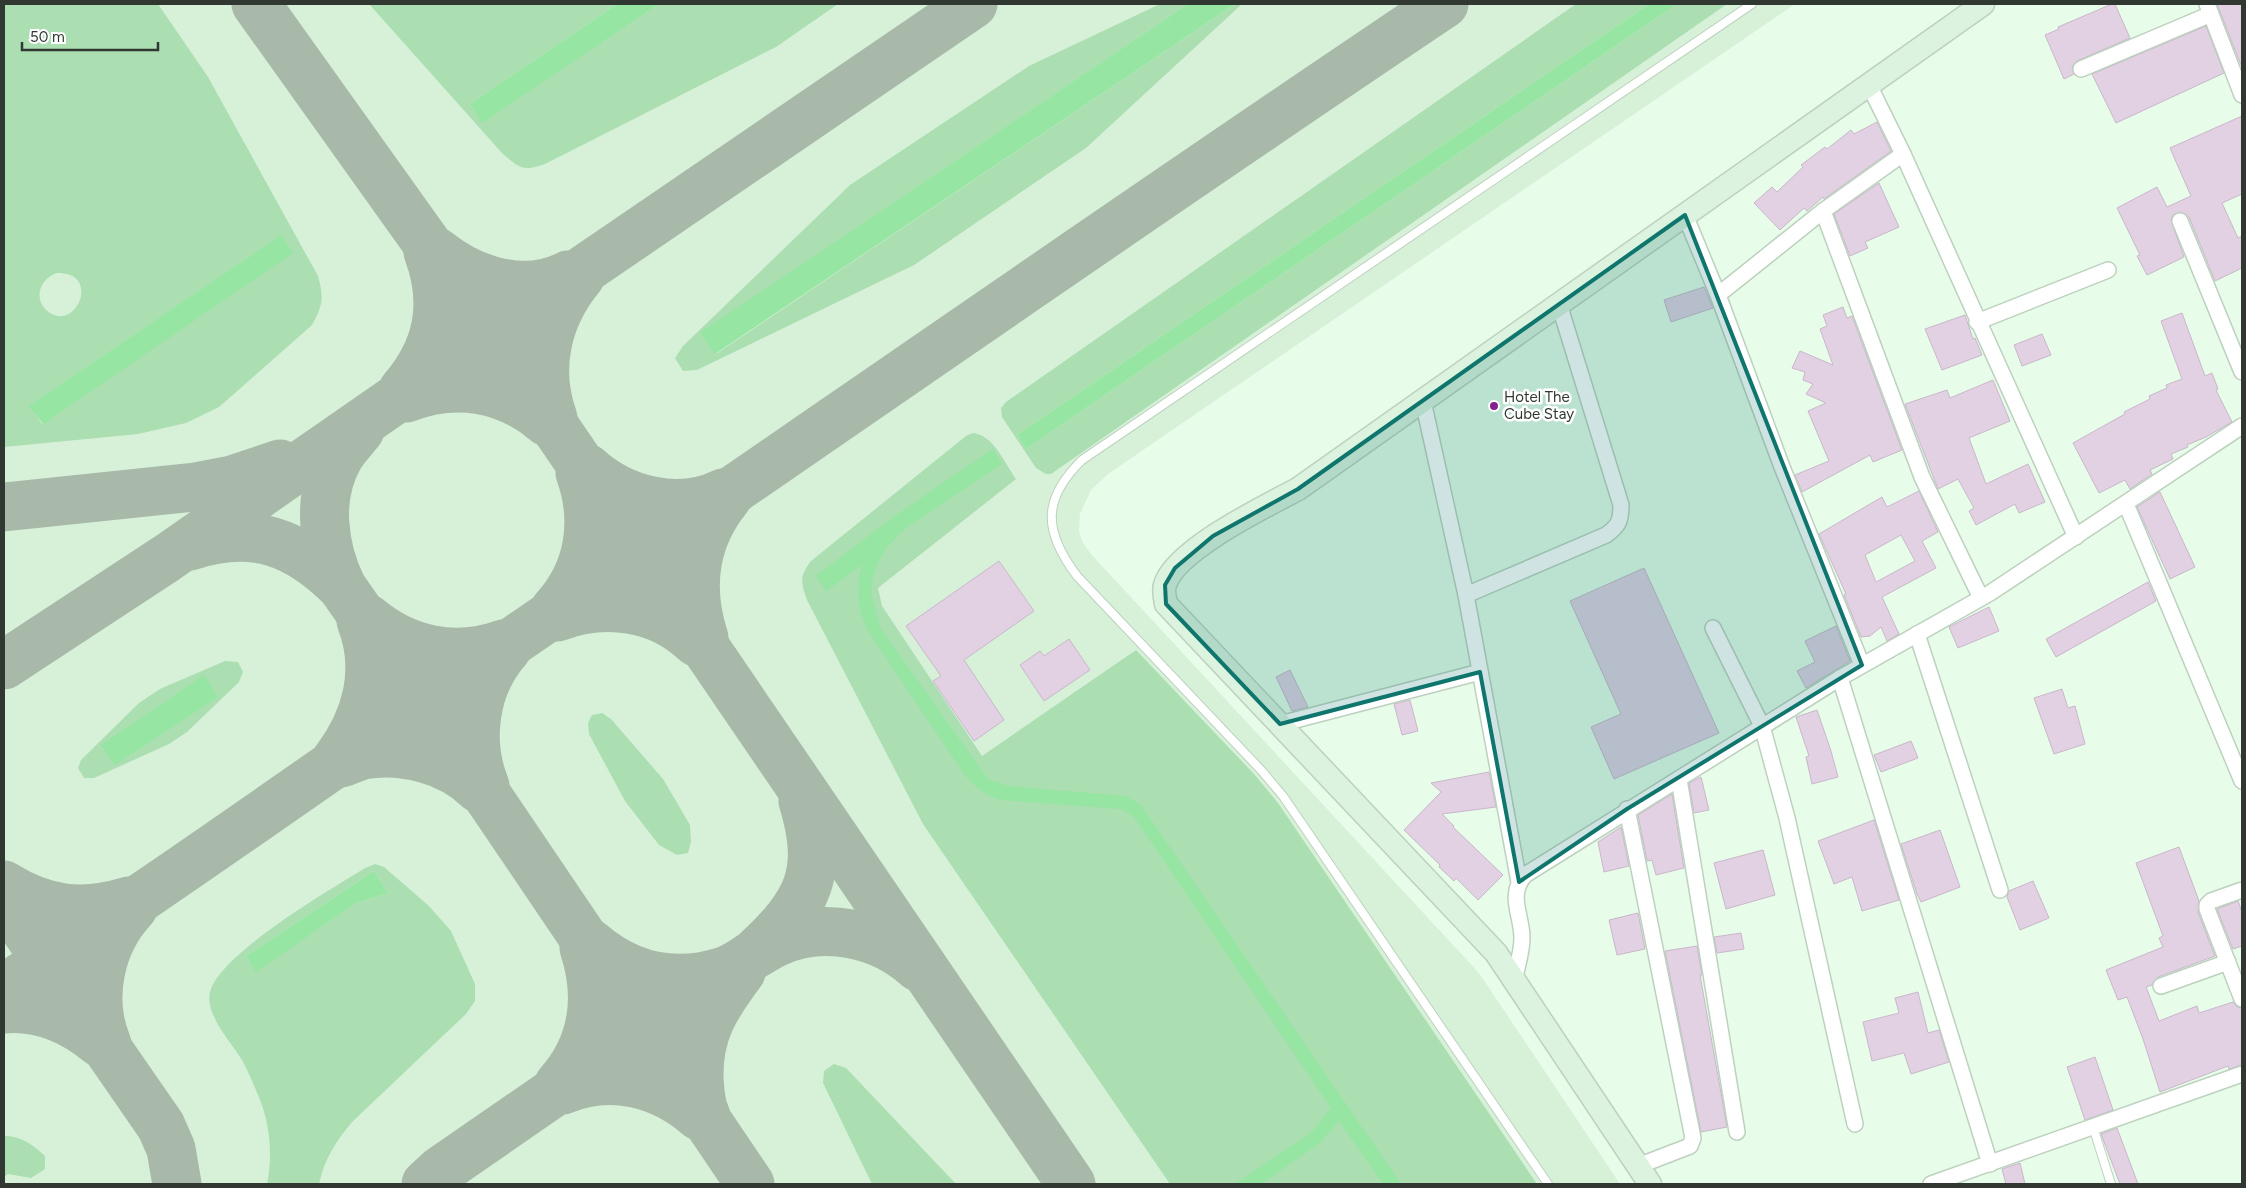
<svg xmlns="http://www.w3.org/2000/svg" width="2246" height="1188" viewBox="0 0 2246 1188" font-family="Figtree,sans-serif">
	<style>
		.built { fill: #d7f1d9 }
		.green { fill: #abdeb1; fill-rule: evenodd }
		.water { fill: #96e5a2 }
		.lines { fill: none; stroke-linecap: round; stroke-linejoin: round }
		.taxiway { stroke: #a8b9aa; stroke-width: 49 }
		.building { fill: #e2d0e3; stroke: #c9b7ca; fill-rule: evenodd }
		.lane-casing { stroke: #bdd1bf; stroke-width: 10 }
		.street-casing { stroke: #bdd1bf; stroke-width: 18 }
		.secondary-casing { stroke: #bdd1bf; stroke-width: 25 }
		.lane { stroke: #fff; stroke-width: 8 }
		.street { stroke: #fff; stroke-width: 15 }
		.secondary { stroke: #dcf3df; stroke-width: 22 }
		.marked { fill: #0f766e; fill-opacity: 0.2; stroke: #0f766e; stroke-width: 4; stroke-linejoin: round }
		.poi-dot { fill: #83228c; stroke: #fff; stroke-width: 2 }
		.labels { text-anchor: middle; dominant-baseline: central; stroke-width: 5; stroke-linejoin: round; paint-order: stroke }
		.poi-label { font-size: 15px; fill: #303831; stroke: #fff; text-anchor: start }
	</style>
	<rect width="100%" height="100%" fill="#e7fce9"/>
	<polygon class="built" points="4,4 1795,4 1108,474 1091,490 1080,514 1079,532 1083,543 1091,554 1479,973 1620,1184 4,1184"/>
	<g class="green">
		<path d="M4 4H158L208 77 318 276C324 298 323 305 312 325L219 407 186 423 138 434 4 447ZM281 235 42 424 30 406ZM57 273C103 272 75 336 46 310 33 297 41 278 57 273Z"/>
		<path d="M369 4H617L470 104 482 122 659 4H838L776 47 547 163C524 172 520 169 502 153Z"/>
		<polygon points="1160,4 1188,4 701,333 716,354 1235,4 1242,4 1086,148 914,265 697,370 683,371 675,358 683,346 850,185 1029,66"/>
		<polygon points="1576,4 1649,4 1017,435 1026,449 1677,4 1727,4 1051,474 1046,474 1036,468 1002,417 1001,408 1006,402"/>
		<path d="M973 433C994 435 1005 464 1016 479L878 588 882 606 982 756 1136 650 1254 774 1278 803 1537 1184H1170L923 824 807 600C801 582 799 577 811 561L966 436Z"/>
		<polygon points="225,661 238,662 243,672 239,682 187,732 169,744 94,778 84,778 78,768 81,760 139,703 160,689"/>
		<polygon points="602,713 611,719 663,779 690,825 691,842 688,853 677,855 659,845 625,801 589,734 588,723 592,715"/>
		<path d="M375 864 384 867 429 906 451 931 475 984V1001L466 1014 352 1122C336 1141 324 1160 319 1184H267C273 1156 270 1122 258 1095 253 1083 248 1071 242 1060 231 1042 202 1012 211 989 225 951 328 891 365 868ZM374 871 388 893 356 903 256 971 246 956Z"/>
		<polygon points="834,1064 846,1068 956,1184 872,1184 823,1083 824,1071"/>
		<path d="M4 1136C21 1136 32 1144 45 1156V1169L31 1178 8 1174 4 1177Z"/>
	</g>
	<g class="water">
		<polygon points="617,4 659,4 482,123 470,104"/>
		<polygon points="1188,4 1235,4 715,354 700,333"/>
		<polygon points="1649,4 1677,4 1026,449 1017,435"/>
		<polygon points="281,235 293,253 43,424 29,406"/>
		<path d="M993 449 1002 464 902 531 888 546 878 562 873 577 871 595 881 629 988 779 1008 786 1126 796 1141 805 1401 1184H1383L1339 1121 1320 1143 1261 1184H1235L1312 1132 1331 1108 1134 817 1121 809 1000 800C984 794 975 787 964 774L870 634C857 610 855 591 862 565L826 591 816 576 896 515Z"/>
		<polygon points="204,675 218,697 115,765 101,745"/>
		<polygon points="374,871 388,893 356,903 256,972 246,956"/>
	</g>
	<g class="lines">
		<g class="taxiway">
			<polyline points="256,4 491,333 1071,1184"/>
			<path d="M437 252C473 281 525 297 568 275"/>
			<path d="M403 390C439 348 447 303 428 252"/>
			<path d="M406 398C456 379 506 387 547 422"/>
			<path d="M553 418C535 368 547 317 580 277"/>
			<path d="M360 430C353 439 344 448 339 457 316 497 323 548 342 587L491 801 750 1184"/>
			<path d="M587 468C622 500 678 515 723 493"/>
			<polyline points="4,507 195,487 232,480 280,464"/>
			<path d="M190 546C252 525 297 542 342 587"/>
			<path d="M555 609C590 571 597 520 580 473"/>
			<path d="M557 617C604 599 659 606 696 642"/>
			<path d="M367 618C406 651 455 661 503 644"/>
			<path d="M704 638C688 588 693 540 727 498"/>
			<polyline points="4,665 167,558 491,333 973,4"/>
			<path d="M336 760C367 719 380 670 361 621"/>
			<path d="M341 763C348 761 356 757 363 755 402 748 450 760 478 788"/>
			<path d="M485 786C467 741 474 686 507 649"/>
			<path d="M4 885C46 911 82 915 129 901"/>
			<polyline points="4,899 161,1126 171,1149 177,1184"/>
			<path d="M590 943C629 977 674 987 724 971 742 965 759 950 777 942 824 921 881 933 918 967"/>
			<path d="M4 988C147 897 284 798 424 702 765 470 1102 233 1444 4"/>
			<path d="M4 1009C39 1006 72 1020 99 1042"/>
			<path d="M107 1044C88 998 100 943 133 908"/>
			<path d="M559 1084C594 1045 600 996 584 948"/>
			<path d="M563 1090C610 1070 661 1083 699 1116"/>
			<path d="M706 1116C700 1104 700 1091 699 1078 698 1032 715 1007 741 972"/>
			<path d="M426 1184 440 1171 754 954C808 904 825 874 803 801"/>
		</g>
	</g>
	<g class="building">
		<polygon points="2112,4 2115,4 2130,38 2077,61 2072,67 2074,74 2064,79 2045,35 2059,29 2058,27"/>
		<polygon points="2217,4 2242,4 2242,64 2241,65"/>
		<polygon points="2206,26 2224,73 2116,123 2092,74"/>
		<polygon points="2242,116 2242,194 2222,203 2238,238 2242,236 2242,268 2215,281 2189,217 2181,212 2173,215 2171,220 2184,257 2147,275 2137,256 2140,255 2117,208 2157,187 2167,207 2191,196 2170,148"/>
		<polygon points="1877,122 1891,151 1824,199 1823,197 1807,211 1804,208 1780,230 1754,203 1772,187 1777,192 1803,167 1801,165 1825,147 1827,149 1851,130 1854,134"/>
		<polygon points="1879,183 1899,227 1865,242 1868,248 1850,256 1834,214"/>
		<polygon points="1704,287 1713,308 1671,322 1664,300"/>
		<polygon points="1843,307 1847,318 1852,316 1902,450 1873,462 1870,455 1802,492 1795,475 1829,461 1808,411 1826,403 1806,394 1813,384 1803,380 1805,372 1792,368 1800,351 1833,365 1820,329 1827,326 1823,315"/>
		<polygon points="2182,313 2205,376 2212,373 2218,389 2216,390 2232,422 2206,437 2187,445 2188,447 2171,454 2173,459 2150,470 2152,474 2130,489 2125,480 2099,493 2073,443 2125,414 2124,412 2150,399 2149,396 2167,388 2166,385 2182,379 2161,321"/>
		<polygon points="1965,315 1973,339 1975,338 1982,355 1942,370 1925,329"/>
		<polygon points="2042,334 2051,355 2022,366 2014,345"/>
		<polygon points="1993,380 2010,421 1969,438 1986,484 2028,464 2045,502 2019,513 2015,504 1976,525 1969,511 1974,508 1958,479 1938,489 1905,404 1947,390 1950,398"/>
		<path d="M1919 491 1938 532 1922 541 1936 568 1882 597 1899 634 1887 641 1881 627 1870 636 1861 637 1844 595 1846 594 1819 534 1882 497 1887 507ZM1901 535 1915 561 1876 582 1865 555Z"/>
		<polygon points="2160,492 2195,567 2170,579 2137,507"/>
		<polygon points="999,561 1034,611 964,660 1004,720 974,741 933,681 941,676 906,626"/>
		<polygon points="1644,568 1719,733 1614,779 1591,727 1621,714 1570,601"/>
		<polygon points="2148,582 2156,601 2056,657 2046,639"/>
		<polygon points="1989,607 1999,631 1958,648 1949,627"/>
		<polygon points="1836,626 1850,661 1806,688 1797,671 1815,662 1805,641"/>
		<polygon points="1069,639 1090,670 1044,701 1020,665 1040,651 1044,656"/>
		<polygon points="1290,670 1308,707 1292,711 1276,677"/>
		<polygon points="2062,689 2068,708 2075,706 2085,744 2054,754 2034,698"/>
		<polygon points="1410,700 1418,731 1402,735 1394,704"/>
		<polygon points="1817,710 1831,751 1838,777 1812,784 1806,757 1809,756 1796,717"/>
		<polygon points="1911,741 1918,758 1881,772 1874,755"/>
		<polygon points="1489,772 1496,807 1442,814 1454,826 1453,827 1503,875 1478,900 1456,878 1454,881 1439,867 1440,865 1404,830 1441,792 1431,783"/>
		<polygon points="1701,777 1709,810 1694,813 1689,783"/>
		<polygon points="1672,794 1684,868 1656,875 1652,860 1647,861 1638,815"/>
		<polygon points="1874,820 1899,900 1862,911 1852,877 1834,884 1818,841"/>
		<polygon points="1621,827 1629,866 1604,872 1598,842"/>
		<polygon points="1940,830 1960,887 1921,902 1917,894 1901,844"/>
		<polygon points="2179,847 2199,901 2198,912 2215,956 2158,977 2152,985 2146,987 2159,1021 2197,1006 2199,1013 2233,1002 2237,1007 2242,1008 2242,1065 2229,1069 2228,1066 2160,1092 2143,1039 2127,997 2118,1000 2106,970 2163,947 2159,938 2163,936 2136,863"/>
		<polygon points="1763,850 1775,895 1726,909 1714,863"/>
		<polygon points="2033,881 2049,918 2020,930 2007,897 2009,891"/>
		<polygon points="2238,901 2242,912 2242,946 2233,949 2217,909"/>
		<polygon points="1638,913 1645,949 1617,955 1609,920"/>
		<polygon points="1741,933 1744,949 1717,953 1714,937"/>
		<polygon points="1697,946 1702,975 1700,975 1727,1127 1701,1132 1665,951"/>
		<polygon points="1918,992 1928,1033 1939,1030 1949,1062 1911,1074 1904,1053 1872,1061 1863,1022 1899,1013 1895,998"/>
		<polygon points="2095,1057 2113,1110 2085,1120 2067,1067"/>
		<polygon points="2117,1128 2138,1184 2120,1184 2101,1134"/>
		<polygon points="2020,1163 2025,1184 2006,1184 2002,1169"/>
	</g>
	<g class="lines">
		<defs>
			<g id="lane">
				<polyline points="2093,1127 2111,1184"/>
				<path d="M1548 1184 1283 796 1261 770 1077 576C1044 532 1041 500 1082 460L1752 4"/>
			</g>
			<g id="street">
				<polyline points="2207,4 2242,95"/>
				<polyline points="2081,69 2211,14"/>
				<polyline points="1869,85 1903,154 2076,537"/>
				<polyline points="1823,211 1922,477 1981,598"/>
				<polyline points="1685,215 1718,295 1782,467 1862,665"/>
				<polyline points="2180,221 2242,372"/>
				<polyline points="1718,295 1823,211 1903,154"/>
				<polyline points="1977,322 2108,270"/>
				<polyline points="1423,401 1466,595 1519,882"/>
				<polyline points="2126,504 2242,781"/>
				<path d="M1466 595 1606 535C1619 526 1621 520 1621 505L1559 304"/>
				<polyline points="1713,628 1762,726 1787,818 1855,1124"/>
				<polyline points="1917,634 2000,890"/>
				<polyline points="1840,678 1990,1164"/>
				<polyline points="1280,724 1480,672"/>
				<polyline points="1679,779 1737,1132"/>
				<polyline points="1627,809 1693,1138 1690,1146 1638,1166"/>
				<polyline points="2242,890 2211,901 2207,905 2207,909 2242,999"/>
				<path d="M1514 981C1517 967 1522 952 1522 938 1522 915 1507 895 1525 875L1840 678 1990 593 2242 426"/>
				<polyline points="2161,986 2228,962"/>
				<polyline points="1931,1184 2242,1074"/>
			</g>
			<path id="secondary" d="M1650 1184 1496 953 1166 604C1165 598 1163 590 1165 585 1175 550 1266 506 1298 489L1983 4"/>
		</defs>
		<use href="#lane" class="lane-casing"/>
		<use href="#street" class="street-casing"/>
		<use href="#secondary" class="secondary-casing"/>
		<use href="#lane" class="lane"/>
		<use href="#street" class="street"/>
		<use href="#secondary" class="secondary"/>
	</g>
	<path class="marked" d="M1685 215 1862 665 1627 809 1519 882 1480 672 1280 724 1166 604 1165 585 1175 568 1213 536 1298 489Z"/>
	<circle class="poi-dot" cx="1494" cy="406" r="5"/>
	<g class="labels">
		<g class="poi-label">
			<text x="1504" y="397">Hotel The<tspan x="1504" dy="17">Cube Stay</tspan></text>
		</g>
	</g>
	<rect width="2246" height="1188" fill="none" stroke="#303831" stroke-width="10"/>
	<path d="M22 42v8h136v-8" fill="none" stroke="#303831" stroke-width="2.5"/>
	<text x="30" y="42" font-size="15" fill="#303831" stroke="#ffffff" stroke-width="4" paint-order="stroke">50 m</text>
</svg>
